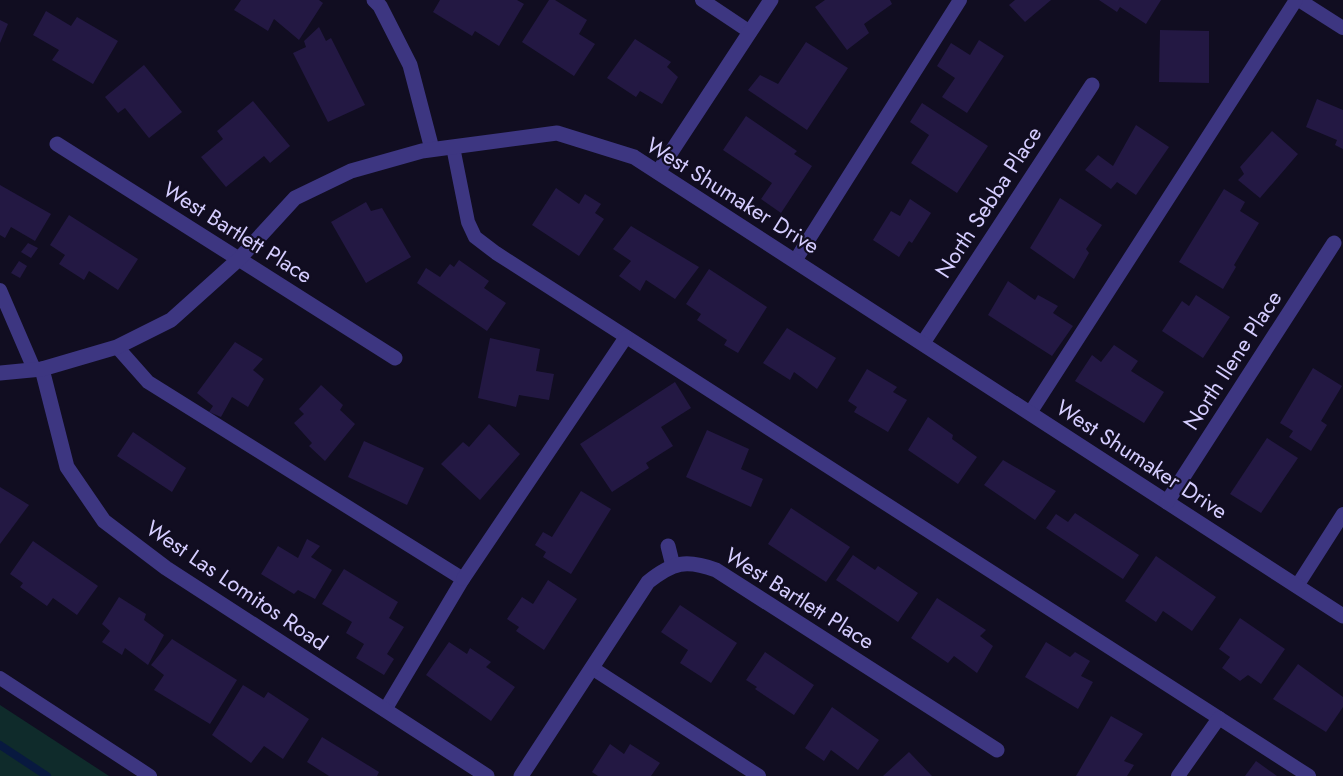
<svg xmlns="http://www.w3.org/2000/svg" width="1343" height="776" viewBox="0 0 1343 776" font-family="Jost,sans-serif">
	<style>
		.green { fill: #0f2b2b }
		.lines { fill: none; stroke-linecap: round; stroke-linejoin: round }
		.stream { stroke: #08193f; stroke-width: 8 }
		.building { fill: #231843 }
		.lane { stroke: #3d3681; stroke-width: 14 }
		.street { stroke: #3d3681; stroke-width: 15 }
		.labels { text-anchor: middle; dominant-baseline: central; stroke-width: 4.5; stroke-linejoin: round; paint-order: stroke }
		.street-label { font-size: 22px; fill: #d5cdff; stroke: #110d21 }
	</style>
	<rect width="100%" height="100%" fill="#110d21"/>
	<polygon class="green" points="0,705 109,776 0,776"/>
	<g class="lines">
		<polyline class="stream" points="0,745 47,776"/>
	</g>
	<g class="building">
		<polygon points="241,0 319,0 323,3 299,40 274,19 268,31 234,10"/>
		<polygon points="440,0 517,0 524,4 499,46 475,31 472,36 433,12"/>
		<polygon points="549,0 555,0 587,20 579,34 595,44 574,76 522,42"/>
		<polygon points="825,0 890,0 892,4 864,24 869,33 847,50 815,7"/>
		<polygon points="1015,0 1051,0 1025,22 1009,5"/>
		<polygon points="1099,0 1161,0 1146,24 1120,7 1117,12"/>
		<polygon points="46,11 71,26 77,17 118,41 93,84 52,60 59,50 33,35"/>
		<polygon points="0,20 8,24 0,43"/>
		<polygon points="319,27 326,41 331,38 365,105 328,122 293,53 306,47 304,41"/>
		<polygon points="1160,30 1209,31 1209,83 1159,82"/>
		<polygon points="635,39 671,62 667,67 678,77 662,104 640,91 636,97 607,78"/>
		<polygon points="979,40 1004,56 967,113 942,97 955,78 937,66 951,43 970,55"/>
		<polygon points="806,42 848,68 807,130 748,90 760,75 778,84"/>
		<polygon points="144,65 182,112 149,138 125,108 118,113 105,97"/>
		<polygon points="1317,99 1343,110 1343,149 1335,145 1337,140 1306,127"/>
		<polygon points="253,101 290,146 270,163 264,156 226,187 201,157 223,139 217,131"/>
		<polygon points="922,103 988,146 957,193 911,163 929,135 910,122"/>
		<polygon points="746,116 797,151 794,154 812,166 781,213 761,199 772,183 723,150"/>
		<polygon points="1136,125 1169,147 1136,195 1117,182 1111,189 1085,170 1098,155 1113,166"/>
		<polygon points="1272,131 1298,154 1260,198 1238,180 1244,174 1240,167"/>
		<polygon points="0,185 51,214 35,241 11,227 5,238 0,235"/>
		<polygon points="556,188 579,204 585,194 601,204 595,213 604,219 579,256 532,225"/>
		<polygon points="1224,189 1245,202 1240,211 1259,223 1234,265 1236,267 1223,289 1179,262"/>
		<polygon points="1060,198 1102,225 1086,249 1089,253 1074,279 1030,248"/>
		<polygon points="910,199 931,213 912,243 909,241 899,257 873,240 891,211 900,216"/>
		<polygon points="366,202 371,211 382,208 411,257 366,283 331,222"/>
		<polygon points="69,215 138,259 118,290 89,271 84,280 59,264 65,255 50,245"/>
		<polygon points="631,226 699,267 675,299 646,280 640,291 619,276 631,261 613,249"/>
		<polygon points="28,243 38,248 31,258 21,252"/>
		<polygon points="459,260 489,281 484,288 506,303 487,331 417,283 426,268 440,277 450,264 454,267"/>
		<polygon points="19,261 27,266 20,278 11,273"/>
		<polygon points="709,269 767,307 738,353 724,345 727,340 697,320 701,314 686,304"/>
		<polygon points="1008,281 1035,300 1038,295 1058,306 1053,313 1073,326 1052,356 988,315"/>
		<polygon points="1196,295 1230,317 1203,358 1162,331 1182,301 1189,306"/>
		<polygon points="787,328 836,358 817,389 794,372 790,380 763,363"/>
		<polygon points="490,338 540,349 536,371 554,374 549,400 519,395 516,407 478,398"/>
		<polygon points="235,342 263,359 253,370 264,379 248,407 232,397 221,417 209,412 213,406 197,393"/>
		<polygon points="1114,345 1138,361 1131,371 1164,392 1144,423 1075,381 1092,355 1101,362"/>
		<polygon points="1313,368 1342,386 1321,421 1327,425 1311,451 1289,437 1293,431 1280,423"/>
		<polygon points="867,369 897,387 893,392 907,400 888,432 854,412 857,407 848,401"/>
		<polygon points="675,382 691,408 661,427 673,446 646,463 649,468 612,492 580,444"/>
		<polygon points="321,385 343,405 340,410 355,424 325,461 309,446 312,443 294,423 304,414 299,409"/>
		<polygon points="928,417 953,435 952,439 977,457 958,484 908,450"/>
		<polygon points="489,424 520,454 480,500 441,464 463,442 469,447"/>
		<polygon points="707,430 749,449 741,469 763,479 751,507 686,477"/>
		<polygon points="133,432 186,468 172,492 117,456"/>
		<polygon points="1267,438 1298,458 1261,513 1230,494"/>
		<polygon points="364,441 424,468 407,505 348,477"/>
		<polygon points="1003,460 1056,491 1035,520 984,485"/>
		<polygon points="0,487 29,505 0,544"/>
		<polygon points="581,491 611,509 571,574 543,557 546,552 535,545 543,532 552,537"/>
		<polygon points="791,508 850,547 826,582 768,544"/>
		<polygon points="1075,513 1139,555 1123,579 1046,528 1056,514 1068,522"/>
		<polygon points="307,539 320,546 311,557 332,570 315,599 298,590 294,594 261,574 278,546 298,558"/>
		<polygon points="33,541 98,586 77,615 53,598 47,606 20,587 23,583 10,574"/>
		<polygon points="853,555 875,570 878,566 918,593 898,622 836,580"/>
		<polygon points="1156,556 1216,597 1192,631 1163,611 1156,622 1125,601"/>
		<polygon points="344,569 398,602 389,618 404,627 387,654 394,659 384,675 356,658 364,644 346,633 352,622 322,604"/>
		<polygon points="548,580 577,599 544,650 516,631 519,627 507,619 522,597 533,604"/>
		<polygon points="119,597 146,614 144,620 164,635 148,665 125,648 122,655 102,642 110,631 102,624"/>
		<polygon points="937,598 986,630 980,636 993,646 977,673 954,656 948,663 911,638"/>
		<polygon points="680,605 737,643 711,683 680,663 688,650 661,632"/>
		<polygon points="1240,618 1285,649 1261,684 1248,675 1240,681 1222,668 1230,657 1219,649"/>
		<polygon points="172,639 237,680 210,724 154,690 164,675 151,665"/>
		<polygon points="449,642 467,654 470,648 491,662 486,667 515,687 491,721 426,675"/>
		<polygon points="1046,642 1070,657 1075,652 1090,661 1081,676 1093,682 1078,709 1025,677"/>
		<polygon points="765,652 814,685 794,715 755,689 757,687 746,680"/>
		<polygon points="1298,664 1343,697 1343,707 1326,732 1273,699"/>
		<polygon points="243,685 264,698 268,692 309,719 283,759 264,746 251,763 212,735"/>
		<polygon points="832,707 879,740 858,770 831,750 824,761 805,748"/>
		<polygon points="1111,716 1143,734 1124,761 1134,765 1127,776 1076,776"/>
		<polygon points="322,737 379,772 377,776 329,776 307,762"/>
		<polygon points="610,744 624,754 630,744 660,763 651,776 598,776 592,772"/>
		<polygon points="909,752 932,776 883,776"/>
		<polygon points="1256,761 1277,776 1245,776"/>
	</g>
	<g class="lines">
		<g class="lane">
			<polyline points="702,0 750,32"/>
			<polyline points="1299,0 1343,28"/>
			<polyline points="453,147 468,222 475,237 496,253 1309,776"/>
			<polyline points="795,261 960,0"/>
			<polyline points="0,290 34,369"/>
			<polyline points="117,347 148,382 463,579 385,710"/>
			<polyline points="1030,413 1296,0"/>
			<polyline points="463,579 626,337"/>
			<polyline points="1297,586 1343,514"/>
			<polyline points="592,668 759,776"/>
			<polyline points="0,678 150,776"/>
			<polyline points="1178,776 1219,718"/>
		</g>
		<g class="street">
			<polyline points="374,0 380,6 410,65 432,149"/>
			<polyline points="57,144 395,358"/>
			<polyline points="658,172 771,0"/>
			<polyline points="923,343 1092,85"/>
			<polyline points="42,369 67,467 104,521 166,568 487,776"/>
			<polyline points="0,373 42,369 117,347 171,320 239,259 295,198 351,171 422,151 557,133 634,157 1343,616"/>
			<polyline points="1167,502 1334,243"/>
			<polyline points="668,546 673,566"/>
			<path d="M521 776 648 582C673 562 686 559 716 570L997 750"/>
		</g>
	</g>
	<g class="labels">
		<g class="street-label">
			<text transform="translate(733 195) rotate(32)">West Shumaker Drive</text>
			<text transform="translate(988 202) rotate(-57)">North Sebba Place</text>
			<text transform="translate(238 232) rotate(32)">West Bartlett Place</text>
			<text transform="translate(1232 360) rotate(-57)">North Ilene Place</text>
			<text transform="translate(1142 459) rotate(33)">West Shumaker Drive</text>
			<text transform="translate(237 585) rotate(34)">West Las Lomitos Road</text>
			<text transform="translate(800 598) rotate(32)">West Bartlett Place</text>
		</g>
	</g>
</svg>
